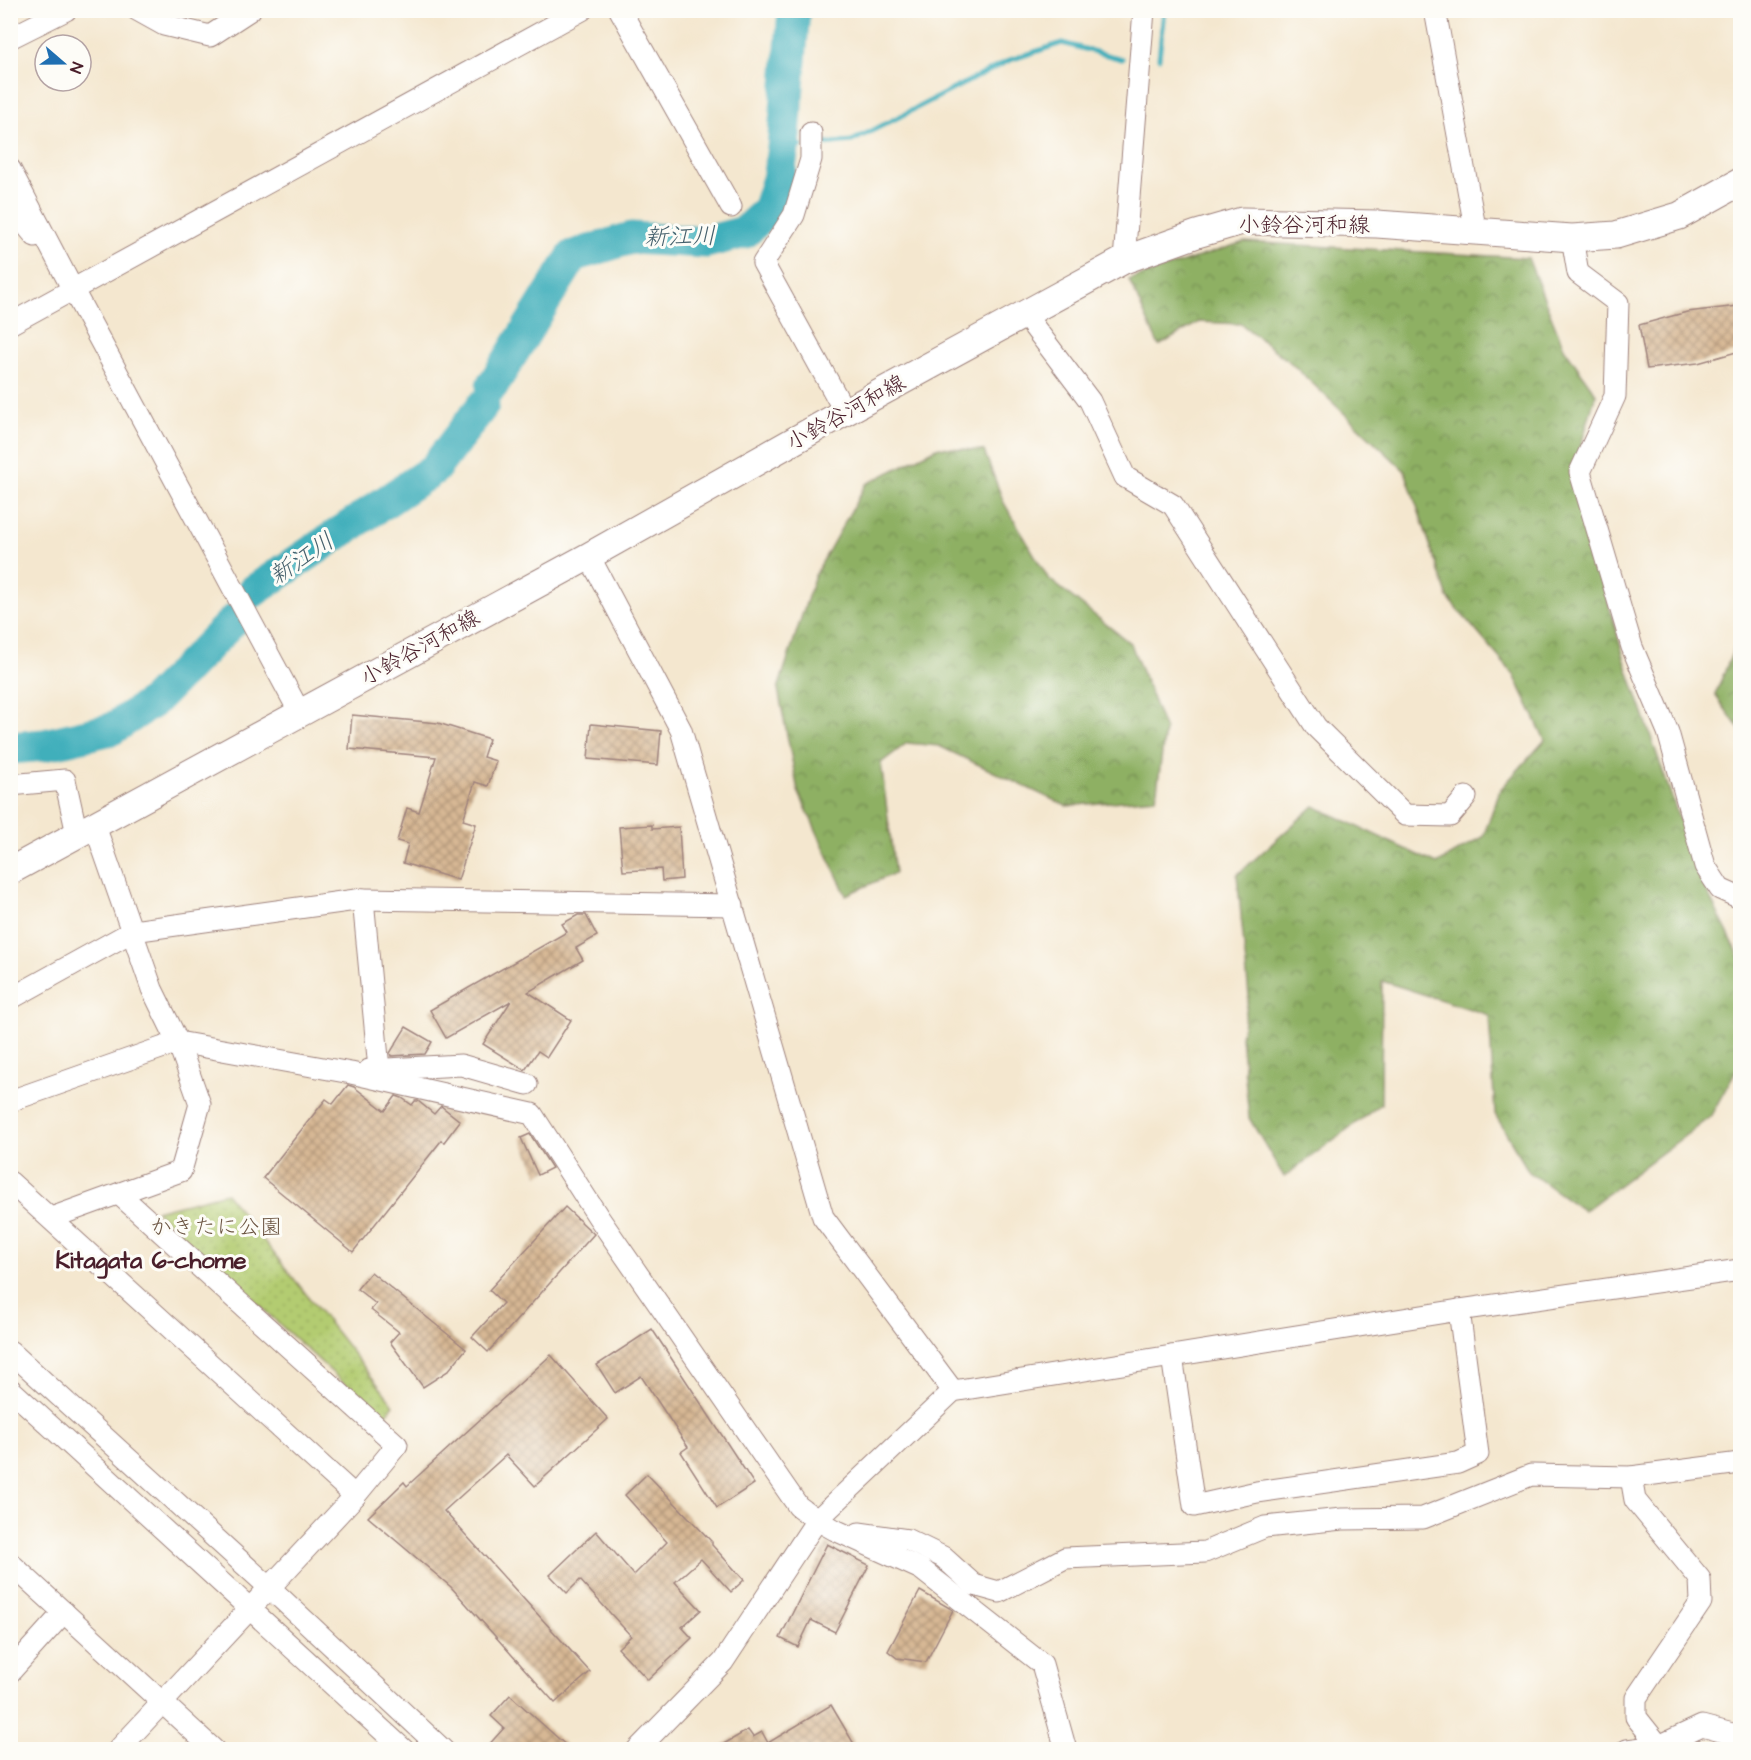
<svg xmlns="http://www.w3.org/2000/svg" width="1751" height="1760" viewBox="0 0 1751 1760" font-family="'Architects Daughter','Klee One',sans-serif">
	<style>
		.forest { fill: url(#forest-crowns); stroke: #6c6847; stroke-width: 1.5 }
		.park { fill: url(#park-dots); stroke: #7e764e; stroke-width: 1.5 }
		.lines { fill: none; stroke-linecap: round; stroke-linejoin: round }
		.stream { stroke: #3fafbb; stroke-width: 5 }
		.river { stroke: #3fafbb; stroke-width: 33 }
		.building { fill: url(#building-cross-hatch) }
		.minor-casing { stroke: #9f837d; stroke-width: 23 }
		.major-casing { stroke: #9f837d; stroke-width: 29 }
		.minor { stroke: #fff; stroke-width: 21 }
		.major { stroke: #fff; stroke-width: 27 }
		.labels { text-anchor: middle; dominant-baseline: central; stroke-width: 6; stroke-linejoin: round; paint-order: stroke }
		.street-label { font-size: 22px; fill: #4a1f2b; stroke: #fdfcf7 }
		.park-label { font-size: 22px; fill: #6a5340; stroke: #fdfcf7 }
		.water-label { font-size: 24px; font-style: italic; fill: #45606c; stroke: #fdfcf7 }
		.neighbourhood-label { font-size: 24px; font-weight: bold; fill: #4a1f2b; stroke: #fdfcf7 }
	</style>
	<defs>
		<pattern id="forest-crowns" width="20" height="18" patternUnits="userSpaceOnUse" patternTransform="scale(1.5)"><rect width="20" height="18" fill="#8eb063"/><path d="M2 6a3 3 0 1 1 6 0M12 15a3 3 0 1 1 6 0" fill="none" stroke="#768f52"/></pattern>
		<pattern id="park-dots" width="8" height="8" patternUnits="userSpaceOnUse" patternTransform="scale(1.5)"><rect width="8" height="8" fill="#b3cc71"/><path d="M2 2h.1M6 6h.1" fill="none" stroke="#9baf62" stroke-width="1.8" stroke-linecap="round"/></pattern>
		<pattern id="building-cross-hatch" width="8" height="8" patternUnits="userSpaceOnUse" patternTransform="scale(1.5)"><rect width="8" height="8" fill="#d7b894"/><path d="M0 0l8 8M0 8l8-8" fill="none" stroke="#b09579"/></pattern>
	</defs>
	<rect width="100%" height="100%" fill="#fdfcf7"/>
	<filter id="ink" filterUnits="userSpaceOnUse"><feTurbulence type="fractalNoise" baseFrequency=".0167" numOctaves="2"/><feDisplacementMap in="SourceGraphic" scale="12" xChannelSelector="R" yChannelSelector="G"/><feConvolveMatrix kernelMatrix="1 2 1 2 8 2 1 2 1" color-interpolation-filters="sRGB"/></filter>
	<filter id="wash" filterUnits="userSpaceOnUse"><feTurbulence type="fractalNoise" baseFrequency=".008" numOctaves="4" result="noise"/><feDisplacementMap in="SourceGraphic" scale="24" xChannelSelector="R" yChannelSelector="G"/><feGaussianBlur stdDeviation="1.35" result="paint"/><feColorMatrix in="noise" values="0 0 0 0 0 0 0 0 0 0 0 0 0 0 0 0 0 1.4 0 .05"/><feComposite in="paint" operator="in"/></filter>
	<g filter="url(#wash)">
		<rect width="100%" height="100%" fill="#f4e7cf"/>
		<g class="forest">
			<polygon points="1244,242 1528,258 1564,348 1596,394 1572,476 1625,661 1698,874 1740,957 1740,1063 1710,1117 1584,1211 1529,1172 1495,1114 1489,1015 1382,981 1381,1104 1284,1177 1249,1118 1241,1037 1249,996 1237,875 1314,806 1437,864 1483,837 1500,790 1545,740 1514,675 1448,598 1405,471 1291,363 1241,324 1199,322 1159,346 1129,280"/>
			<polygon points="939,447 984,451 1004,503 1048,578 1131,644 1165,730 1156,798 1066,806 939,746 907,743 881,763 895,873 846,895 798,791 778,689 815,575 866,484"/>
			<polygon points="1740,634 1740,730 1715,695"/>
		</g>
		<polygon class="park" points="226,1193 394,1405 383,1419 156,1211"/>
		<g class="lines">
			<g class="stream">
				<polyline points="1159,58 1164,10"/>
				<polyline points="824,144 852,141 1010,60 1062,43 1122,59"/>
				<polyline points="783,148 801,146"/>
			</g>
			<g class="river">
				<polyline points="492,386 573,256 631,238 706,242 745,232 768,210 778,179 783,148 794,10"/>
				<polyline points="252,592 434,469 483,405"/>
				<polyline points="10,748 44,745 112,729 154,701 234,620"/>
			</g>
		</g>
		<g id="blocks">
			<g class="building">
				<polygon points="1738,306 1740,321 1740,351 1698,363 1647,369 1639,325 1687,312"/>
				<polygon points="352,715 438,723 489,739 483,757 496,761 488,786 475,782 463,820 476,824 458,880 403,863 408,844 397,841 407,808 419,812 436,757 349,749"/>
				<polygon points="591,724 661,731 658,765 588,759"/>
				<polygon points="652,825 652,829 679,827 682,879 662,881 661,869 623,871 619,827"/>
				<polygon points="578,915 586,915 597,936 576,948 583,960 528,992 571,1020 547,1057 538,1051 525,1070 483,1044 511,1001 446,1038 430,1010 567,932 562,924"/>
				<polygon points="406,1027 432,1042 425,1054 391,1056 390,1053"/>
				<polygon points="348,1085 354,1087 385,1111 396,1096 402,1098 412,1105 415,1101 418,1101 434,1114 441,1106 460,1121 444,1142 441,1141 353,1252 263,1178 326,1099 333,1104"/>
				<polygon points="530,1134 552,1168 538,1175 521,1138"/>
				<polygon points="565,1207 594,1234 488,1352 472,1337 503,1303 489,1290"/>
				<polygon points="371,1272 466,1349 448,1371 423,1387 390,1342 399,1332 371,1310 376,1304 357,1289"/>
				<polygon points="652,1329 754,1484 717,1508 681,1452 688,1447 641,1376 615,1393 597,1365"/>
				<polygon points="551,1355 608,1419 535,1486 506,1455 444,1511 590,1672 555,1703 451,1587 368,1517 404,1482 407,1486"/>
				<polygon points="647,1474 712,1542 712,1545 744,1580 731,1592 701,1559 675,1582 701,1610 682,1627 692,1638 648,1680 618,1648 631,1636 580,1580 567,1593 550,1575 596,1531 634,1575 667,1542 625,1495"/>
				<polygon points="827,1544 869,1565 835,1632 811,1620 798,1647 780,1638"/>
				<polygon points="920,1591 953,1610 926,1662 897,1658 888,1651"/>
				<polygon points="510,1695 570,1749 485,1749 504,1728 491,1716"/>
				<polygon points="831,1705 857,1749 715,1749 748,1730 753,1737 762,1732 768,1743"/>
			</g>
		</g>
	</g>
	<g filter="url(#ink)">
		<use href="#blocks" fill-opacity="0" stroke="#9f837d" stroke-width="1.5"/>
		<g class="lines">
			<defs>
				<g id="minor">
					<polyline points="137,10 164,25 210,36 250,10"/>
					<polyline points="620,10 731,207"/>
					<polyline points="1435,10 1476,233"/>
					<polyline points="10,38 66,10"/>
					<polyline points="811,133 811,159 794,215 763,263 845,412"/>
					<polyline points="10,169 73,290 300,713"/>
					<polyline points="10,206 35,236"/>
					<polyline points="1572,238 1578,273 1618,303 1615,396 1580,472 1632,647 1668,732 1705,866 1720,889 1740,898"/>
					<polyline points="1124,260 1144,10"/>
					<polyline points="1025,315 1090,401 1125,477 1173,505 1316,727 1405,815 1450,816 1466,797"/>
					<polyline points="10,324 582,10"/>
					<polyline points="589,556 681,730 823,1217 953,1391"/>
					<polyline points="10,785 65,780 77,834"/>
					<polyline points="363,899 379,1069"/>
					<polyline points="10,999 133,931 363,899 733,905"/>
					<polyline points="369,1070 461,1065 527,1084"/>
					<polyline points="10,1101 178,1042 351,1073 532,1114 599,1218 798,1506 817,1520 835,1530 921,1569 1042,1664 1066,1750"/>
					<polyline points="10,1182 355,1496 118,1750"/>
					<polyline points="119,1194 397,1445 355,1496"/>
					<polyline points="51,1218 181,1171 200,1104 178,1042 152,989 95,826"/>
					<polyline points="10,1351 270,1588 443,1750"/>
					<polyline points="1172,1356 1194,1506 1257,1492 1458,1463 1478,1454 1459,1310"/>
					<polyline points="10,1389 404,1750"/>
					<polyline points="1631,1477 1635,1500 1700,1579 1701,1602 1636,1698 1636,1717 1659,1746"/>
					<polyline points="859,1533 908,1540 943,1557 974,1585 999,1592 1065,1558 1205,1552 1265,1527 1342,1519 1423,1518 1531,1475 1631,1477 1740,1463"/>
					<polyline points="10,1563 214,1750"/>
					<polyline points="10,1672 64,1612"/>
					<polyline points="637,1750 723,1662 817,1520 953,1391 1459,1310 1740,1270"/>
					<polyline points="1627,1750 1659,1746 1702,1726 1740,1736"/>
				</g>
				<polyline id="major" points="10,871 589,556 845,412 1124,260 1197,234 1242,221 1377,224 1572,238 1616,235 1679,216 1740,182"/>
			</defs>
			<use href="#minor" class="minor-casing"/>
			<use href="#major" class="major-casing"/>
			<use href="#minor" class="minor"/>
			<use href="#major" class="major"/>
		</g>
	</g>
	<g class="labels">
		<g class="street-label">
			<text x="1304" y="225">小鈴谷河和線</text>
			<text transform="translate(846 413) rotate(-29)">小鈴谷河和線</text>
			<text transform="translate(420 648) rotate(-29)">小鈴谷河和線</text>
		</g>
		<g class="park-label">
			<text x="216" y="1227">かきたに公園</text>
		</g>
		<g class="water-label">
			<text transform="translate(680 237) rotate(-1)">新江川</text>
			<text transform="translate(302 559) rotate(-34)">新江川</text>
		</g>
		<g class="neighbourhood-label">
			<text x="151" y="1261">Kitagata 6-chome</text>
		</g>
	</g>
	<rect width="1751" height="1760" fill="none" stroke="#fdfcf7" stroke-width="36"/>
	<g transform="translate(63 63) rotate(110)"><circle r="28" fill="#fdfcf7" stroke="#b5a4a5" stroke-width="1.5"/>
	<path d="M0-4.5L10 22L0 15L-10 22Z" fill="#1f6fb2"/>
	<text y="-9" font-size="16" font-weight="bold" text-anchor="middle" fill="#4a1f2b">N</text>
	</g>
</svg>
